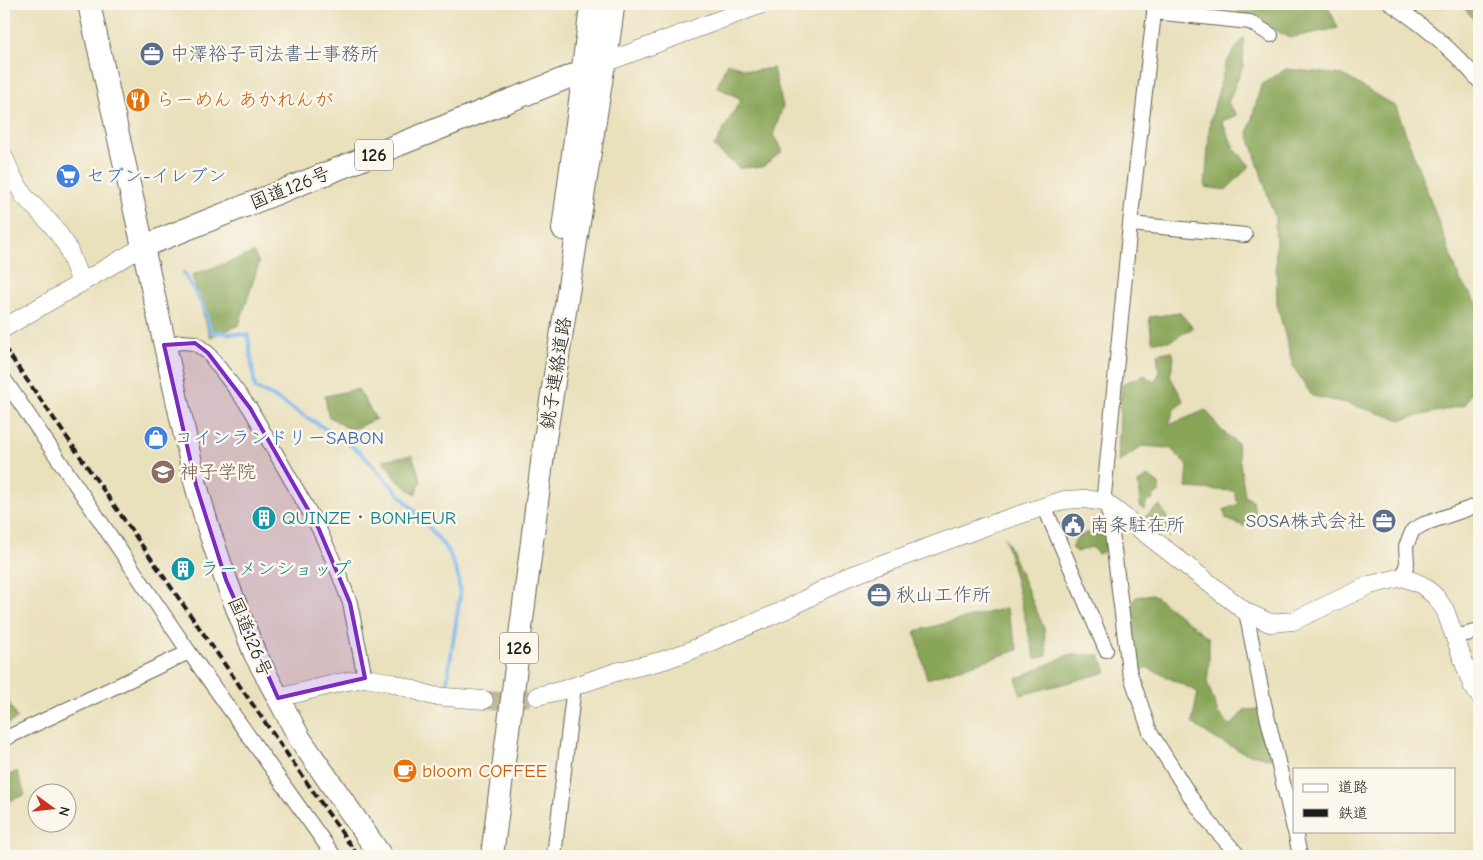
<svg xmlns="http://www.w3.org/2000/svg" width="1483" height="860" viewBox="0 0 1483 860" font-family="'Comic Neue','Klee One',sans-serif">
	<style>
		.forest { fill: #89a558; stroke: #52603a }
		.lines { fill: none; stroke-linecap: round; stroke-linejoin: round }
		.stream { stroke: #7db6ed; stroke-width: 4 }
		.tertiary-tunnel { stroke: #c0b99c; stroke-width: 18; stroke-dasharray: 18 9; stroke-linecap: butt }
		.minor-casing { stroke: #646154; stroke-width: 16 }
		.tertiary-casing { stroke: #646154; stroke-width: 19 }
		.trunk-casing { stroke: #646154; stroke-width: 24 }
		.motorway-casing { stroke: #646154; stroke-width: 27 }
		.minor { stroke: #fff; stroke-width: 14 }
		.tertiary { stroke: #fff; stroke-width: 18 }
		.trunk { stroke: #fff; stroke-width: 22 }
		.motorway { stroke: #fff; stroke-width: 25 }
		.rail { stroke: #1c1c1c; stroke-width: 4; stroke-dasharray: 8 4; stroke-linecap: butt }
		.marked { fill: #7b2cbf; fill-opacity: 0.2; stroke: #7b2cbf; stroke-width: 4; stroke-linejoin: round }
		.labels { text-anchor: middle; dominant-baseline: central; stroke-width: 5; stroke-linejoin: round; paint-order: stroke }
		.shield { fill: #fbf7ec; stroke: #5f5e5a; stroke-width: 1 }
		.shield-label { font-size: 18px; font-weight: bold; fill: #1c1c1c }
		.service-label { font-size: 19px; fill: #4e5e75; stroke: #fbf7ec; text-anchor: start }
		.food-label { font-size: 19px; fill: #c56008; stroke: #fbf7ec; text-anchor: start }
		.shop-label { font-size: 19px; fill: #366cbe; stroke: #fbf7ec; text-anchor: start }
		.street-label { font-size: 19px; fill: #1c1c1c; stroke: #fbf7ec }
		.education-label { font-size: 19px; fill: #785e54; stroke: #fbf7ec; text-anchor: start }
		.culture-label { font-size: 19px; fill: #0d838f; stroke: #fbf7ec; text-anchor: start }
	</style>
	<rect width="100%" height="100%" fill="#fbf7ec"/>
	<filter id="ink" filterUnits="userSpaceOnUse"><feTurbulence type="fractalNoise" baseFrequency=".02" numOctaves="2"/><feDisplacementMap in="SourceGraphic" scale="10" xChannelSelector="R" yChannelSelector="G"/><feConvolveMatrix kernelMatrix="1 2 1 2 8 2 1 2 1" color-interpolation-filters="sRGB"/></filter>
	<filter id="wash" filterUnits="userSpaceOnUse"><feTurbulence type="fractalNoise" baseFrequency=".0096" numOctaves="4" result="noise"/><feDisplacementMap in="SourceGraphic" scale="20" xChannelSelector="R" yChannelSelector="G"/><feGaussianBlur stdDeviation="1.12" result="paint"/><feColorMatrix in="noise" values="0 0 0 0 0 0 0 0 0 0 0 0 0 0 0 0 0 1.4 0 .05"/><feComposite in="paint" operator="in"/></filter>
	<g filter="url(#wash)">
		<rect width="100%" height="100%" fill="#e9e0bc"/>
		<g class="forest">
			<polygon points="1244,4 1327,4 1338,28 1289,38 1271,27 1237,14"/>
			<polygon points="1399,4 1479,4 1479,25 1461,5 1406,9"/>
			<polygon points="1244,37 1243,66 1228,103 1237,115 1222,121 1234,148 1250,166 1226,190 1205,187 1210,122 1226,63"/>
			<polygon points="727,63 752,71 773,68 783,106 773,135 783,151 762,167 739,168 714,147 741,99 717,87"/>
			<polygon points="1286,69 1343,75 1396,107 1460,280 1479,306 1479,368 1475,383 1465,405 1401,420 1346,403 1312,396 1293,366 1277,304 1275,218 1248,133 1261,85"/>
			<polygon points="254,253 259,263 239,325 210,337 192,275"/>
			<polygon points="1180,313 1193,328 1170,341 1152,341 1149,317"/>
			<polygon points="1171,351 1174,358 1170,376 1184,402 1174,409 1169,425 1206,410 1220,429 1237,443 1245,496 1252,500 1259,523 1244,526 1226,519 1224,510 1238,504 1234,491 1186,488 1188,466 1170,448 1142,446 1118,463 1121,384 1145,375 1154,382 1159,374 1157,354"/>
			<polygon points="358,389 376,419 351,430 328,416 325,396"/>
			<polygon points="412,455 421,480 416,495 397,480 383,460"/>
			<polygon points="1148,476 1159,484 1159,493 1153,495 1153,499 1147,502 1144,509 1140,506 1138,483"/>
			<polygon points="1160,505 1171,526 1170,537 1145,517"/>
			<polygon points="1086,533 1111,535 1111,549 1098,554 1092,547 1077,552 1071,548 1076,539"/>
			<polygon points="1005,537 1044,628 1047,656 1035,659"/>
			<polygon points="1152,594 1209,638 1209,665 1207,682 1218,713 1231,726 1244,710 1262,709 1274,759 1245,753 1214,738 1192,723 1198,692 1146,667 1139,675 1127,613 1136,597"/>
			<polygon points="1006,608 1018,650 927,679 915,631"/>
			<polygon points="1068,655 1099,655 1107,672 1021,695 1016,679"/>
			<polygon points="4,692 17,719 4,726"/>
			<polygon points="17,771 25,795 4,803 4,778"/>
		</g>
		<g class="lines">
			<polyline class="stream" points="184,273 204,308 211,332 248,335 255,388 272,396 344,440 362,454 424,521 449,552 458,576 460,596 447,682"/>
		</g>
	</g>
	<g filter="url(#ink)">
		<g class="lines">
			<polyline class="tertiary-tunnel" points="484,700 502,701 537,696"/>
			<defs>
				<g id="minor">
					<polyline points="1155,4 1130,224 1104,495 1110,518 1129,670 1150,732 1192,799 1213,827 1239,856"/>
					<path d="M1391 4C1424 25 1454 51 1479 81"/>
					<polyline points="1154,12 1250,22 1271,35"/>
					<polyline points="1130,224 1245,235"/>
					<polyline points="164,345 181,342 195,343 208,353 250,408 318,527 337,569 350,603 365,678"/>
					<polyline points="4,379 189,652 334,856"/>
					<polyline points="1044,506 1106,650"/>
					<polyline points="1403,577 1407,563 1406,546 1413,530 1424,524 1479,505"/>
					<polyline points="1246,612 1264,703 1294,829"/>
					<polyline points="1454,637 1479,631"/>
					<polyline points="4,739 189,652"/>
					<polyline points="1295,831 1300,856"/>
					<polyline points="554,856 574,686"/>
				</g>
				<g id="tertiary">
					<polyline points="604,63 762,4"/>
					<polyline points="4,157 11,174 24,196 53,226 67,246 81,283"/>
					<polyline points="4,328 144,246"/>
					<polyline points="537,696 563,690 616,672 661,661 687,652 787,609 845,578 989,525 1064,500 1085,499 1105,502 1246,612 1270,623 1293,621 1370,585 1403,577 1422,585 1435,596 1445,610 1472,685 1479,695"/>
					<polyline points="278,698 338,683 365,678 389,682 433,696 484,700"/>
				</g>
				<g id="trunk">
					<polyline points="89,4 196,485 209,530 226,580 255,654 300,739 381,856"/>
					<polyline points="563,229 584,71"/>
					<polyline points="144,246 604,63 545,439 492,856"/>
				</g>
				<g id="motorway">
					<polyline points="604,63 612,4"/>
					<polyline points="584,71 593,4"/>
				</g>
			</defs>
			<use href="#minor" class="minor-casing"/>
			<use href="#tertiary" class="tertiary-casing"/>
			<use href="#trunk" class="trunk-casing"/>
			<use href="#motorway" class="motorway-casing"/>
			<use href="#minor" class="minor"/>
			<use href="#tertiary" class="tertiary"/>
			<use href="#trunk" class="trunk"/>
			<use href="#motorway" class="motorway"/>
			<polyline class="rail" points="4,347 358,856"/>
		</g>
	</g>
	<path class="marked" d="M195 343 208 353 250 408 318 527 350 603 365 678 278 698 226 580 196 485 164 345Z"/>
	<defs>
		<symbol id="office-disc" viewBox="-11 -11 22 22"><circle r="9.5" fill="#5c6f8a" stroke="#fbf7ec"/><path d="M-6-3h4V-5.5h4V-3h4V5H-6ZM-1-4.5V-3h2v-1.5ZM-6 0V1H6V0Z" fill="#fff"/></symbol>
		<symbol id="restaurant-disc" viewBox="-11 -11 22 22"><circle r="9.5" fill="#e8710a" stroke="#fbf7ec"/><path d="M-5-6h1v4h1v-4h1v4h1v-4h1v5L-1.5 .5V6h-2V.5L-5-1ZM5-6V6H3V1.5H1.5Q1.5-4 5-6Z" fill="#fff"/></symbol>
		<symbol id="supermarket-disc" viewBox="-11 -11 22 22"><circle r="9.5" fill="#3f7fe0" stroke="#fbf7ec"/><path d="M-6-5.5h2.5l.6 2H6L4.5 2H-2.5L-4.4-4H-6ZM-1.5 3.2a1.3 1.3 0 1 0 .1 0ZM3 3.2a1.3 1.3 0 1 0 .1 0Z" fill="#fff"/></symbol>
		<symbol id="shop-disc" viewBox="-11 -11 22 22"><circle r="9.5" fill="#3f7fe0" stroke="#fbf7ec"/><path d="M-5-2.5h2.3a2.7 3.5 0 0 1 5.4 0H5L5.5 6h-11ZM-1.5-2.5h3a1.5 2.3 0 0 0-3 0Z" fill="#fff"/></symbol>
		<symbol id="school-disc" viewBox="-11 -11 22 22"><circle r="9.5" fill="#8d6e63" stroke="#fbf7ec"/><path d="M0-5L7-2L0 1L-7-2ZM-4 1L0 2.5L4 1V4Q0 6-4 4Z" fill="#fff"/></symbol>
		<symbol id="building-disc" viewBox="-11 -11 22 22"><circle r="9.5" fill="#0f9aa8" stroke="#fbf7ec"/><path d="M-4-6H4V6H1V3H-1V6H-4ZM-2.5-4.3h1.7v1.8h-1.7ZM.8-4.3h1.7v1.8H.8ZM-2.5-1h1.7V.8h-1.7ZM.8-1h1.7V.8H.8Z" fill="#fff"/></symbol>
		<symbol id="civic-disc" viewBox="-11 -11 22 22"><circle r="9.5" fill="#5c6f8a" stroke="#fbf7ec"/><path d="M-.6-6.5H3V-4.5H.6V-3L4-1V1h2V6H-6V1h2V-1L-.6-3ZM-1.2 2.5V6h2.4V2.5Z" fill="#fff"/></symbol>
		<symbol id="cafe-disc" viewBox="-11 -11 22 22"><circle r="9.5" fill="#e8710a" stroke="#fbf7ec"/><path d="M-5.5-4.5H6V0H3Q3 3.5 0 3.5H-2.5Q-5.5 3.5-5.5 0ZM3-3.2v2h1.7v-2ZM-6 4.5H4V6H-6Z" fill="#fff"/></symbol>
	</defs>
	<g fill-rule="evenodd">
		<use href="#office-disc" x="138" y="40" width="28" height="28"/>
		<use href="#restaurant-disc" x="124" y="86" width="28" height="28"/>
		<use href="#supermarket-disc" x="54" y="162" width="28" height="28"/>
		<use href="#shop-disc" x="142" y="424" width="28" height="28"/>
		<use href="#school-disc" x="149" y="458" width="28" height="28"/>
		<use href="#building-disc" x="250" y="504" width="28" height="28"/>
		<use href="#office-disc" x="1370" y="507" width="28" height="28"/>
		<use href="#civic-disc" x="1059" y="511" width="28" height="28"/>
		<use href="#building-disc" x="169" y="555" width="28" height="28"/>
		<use href="#office-disc" x="865" y="581" width="28" height="28"/>
		<use href="#cafe-disc" x="391" y="757" width="28" height="28"/>
	</g>
	<g class="labels">
		<g class="shield">
			<rect x="355" y="139.5" width="38" height="31" rx="4"/>
			<rect x="500" y="632.5" width="38" height="31" rx="4"/>
		</g>
		<g class="shield-label">
			<text x="374" y="155">126</text>
			<text x="519" y="648">126</text>
		</g>
		<g class="service-label">
			<text x="170" y="54">中澤裕子司法書士事務所</text>
			<text x="1366" y="521" text-anchor="end">SOSA株式会社</text>
			<text x="1090" y="525">南条駐在所</text>
			<text x="896" y="595">秋山工作所</text>
		</g>
		<g class="food-label">
			<text x="156" y="100">らーめん あかれんが</text>
			<text x="422" y="771">bloom COFFEE</text>
		</g>
		<g class="shop-label">
			<text x="86" y="176">セブン-イレブン</text>
			<text x="174" y="438">コインランドリーSABON</text>
		</g>
		<g class="street-label">
			<text transform="translate(290 188) rotate(-22)">国道126号</text>
			<text transform="translate(556 373) rotate(-81)">銚子連絡道路</text>
			<text transform="translate(250 637) rotate(67)">国道126号</text>
		</g>
		<g class="education-label">
			<text x="180" y="472">神子学院</text>
		</g>
		<g class="culture-label">
			<text x="282" y="518">QUINZE・BONHEUR</text>
			<text x="200" y="569">ラーメンショップ</text>
		</g>
	</g>
	<rect width="1483" height="860" fill="none" stroke="#fbf7ec" stroke-width="20"/>
	<rect x="1293" y="768" width="162" height="65" fill="#fbf7ec" stroke="#a29f99"/>
	<rect x="1303" y="784" width="25" height="8" fill="#ffffff" stroke="#a29f99"/>
	<text x="1338" y="792" font-size="15" fill="#1c1c1c">道路</text>
	<rect x="1303" y="809" width="25" height="8" fill="#1c1c1c" stroke="#a29f99"/>
	<text x="1338" y="818" font-size="15" fill="#1c1c1c">鉄道</text>
	<g transform="translate(52 808) rotate(105)"><circle r="24" fill="#fbf7ec" stroke="#a29f99"/>
	<path d="M0-4L9 19L0 12L-9 19Z" fill="#c8321e"/>
	<text y="-8" font-size="14" font-weight="bold" text-anchor="middle" fill="#1c1c1c">N</text>
	</g>
</svg>
